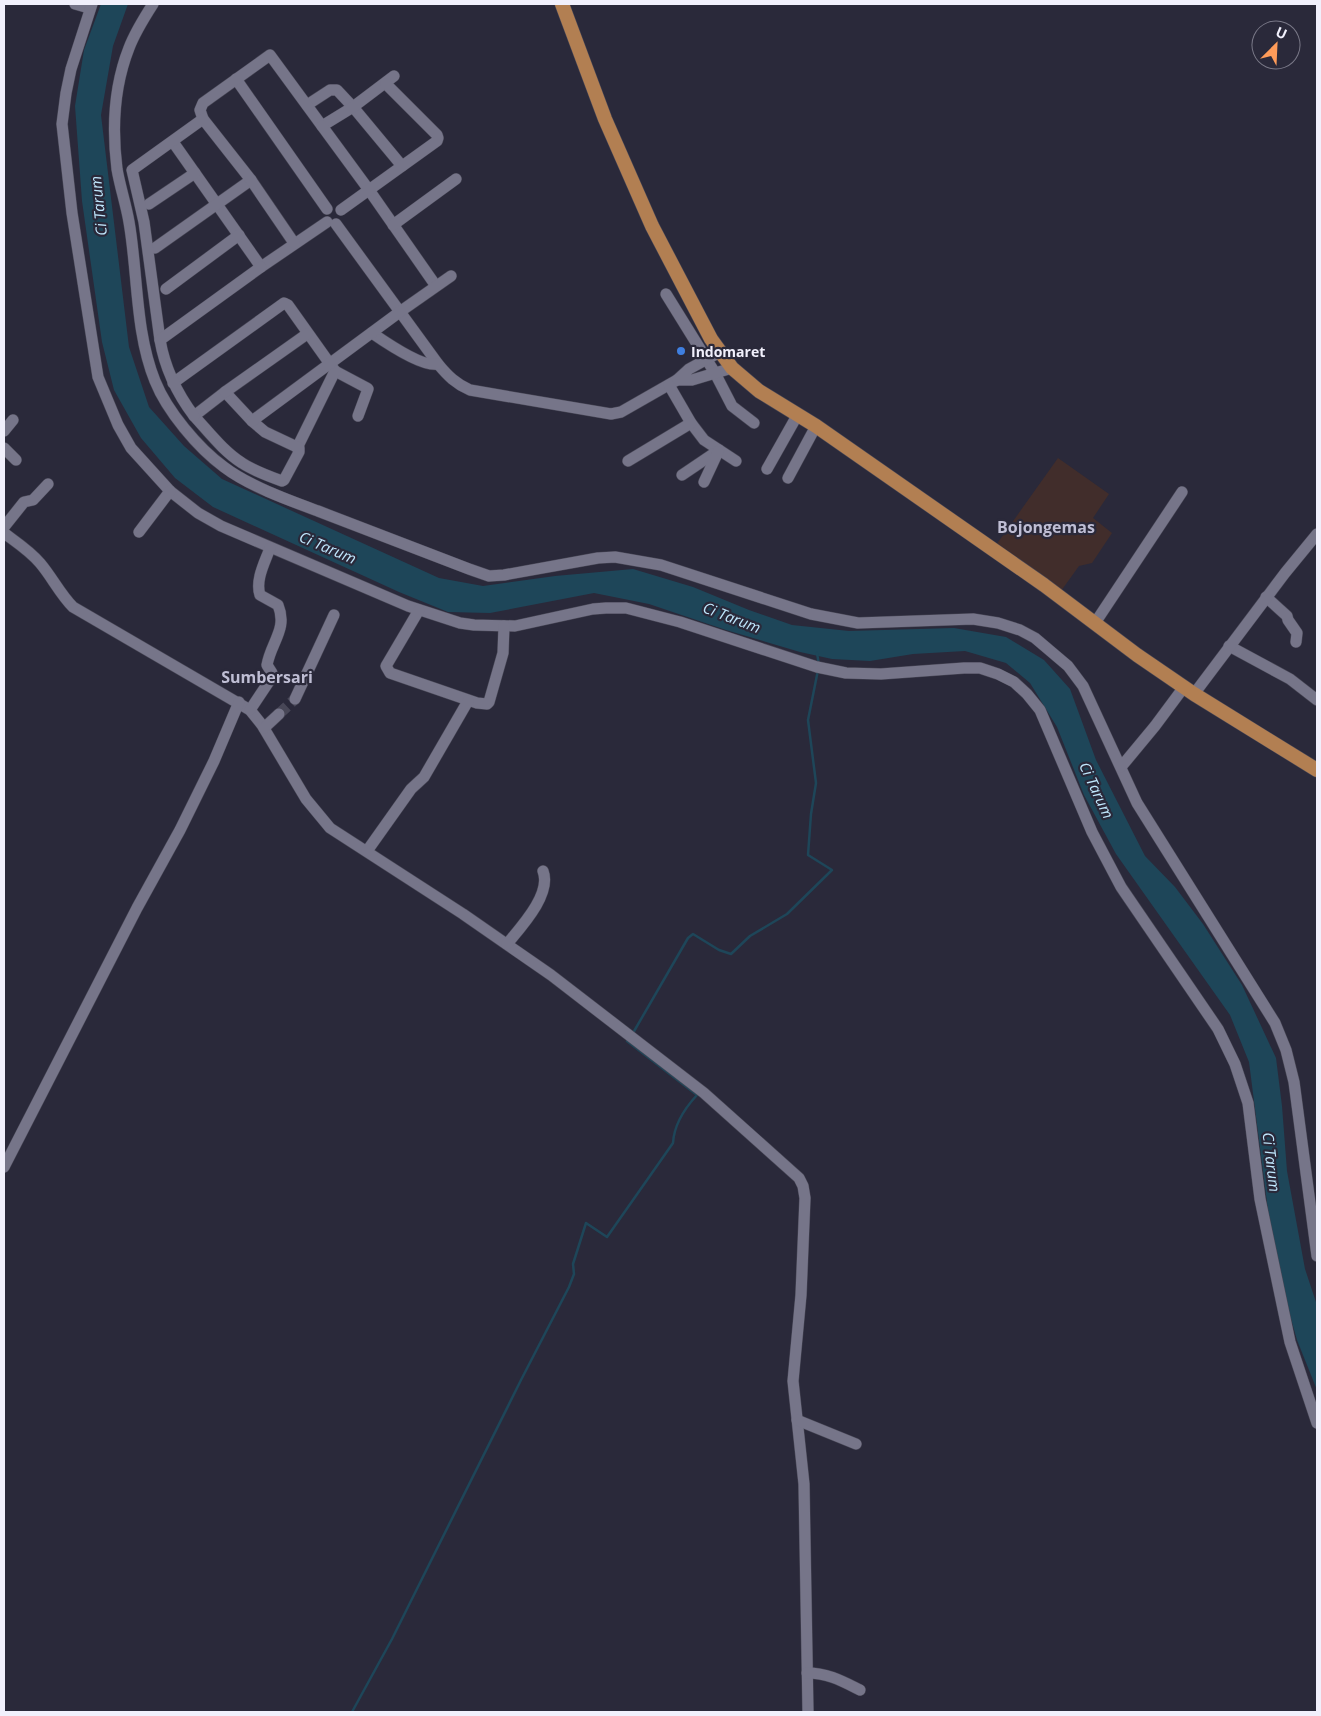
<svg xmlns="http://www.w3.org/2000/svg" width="1321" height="1716" viewBox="0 0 1321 1716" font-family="'Open Sans',sans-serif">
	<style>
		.education { fill: #412d2b }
		.water { fill: #1e4659 }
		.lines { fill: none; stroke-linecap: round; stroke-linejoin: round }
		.stream { stroke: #1e4659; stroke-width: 2.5 }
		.minor-tunnel { stroke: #484757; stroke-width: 11; stroke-dasharray: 11 5.5; stroke-linecap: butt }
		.minor-casing { stroke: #484756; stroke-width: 12 }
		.major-casing { stroke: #484756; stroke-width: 15 }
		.minor { stroke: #767589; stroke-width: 11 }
		.major { stroke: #b27f52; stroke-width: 14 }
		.shop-dot { fill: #3f7fe0; stroke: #2a293a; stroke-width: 2 }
		.labels { text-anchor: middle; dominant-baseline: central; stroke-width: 4.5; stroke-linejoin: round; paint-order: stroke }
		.poi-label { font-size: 14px; font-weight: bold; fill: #f1f0fc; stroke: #2a293a; text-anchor: start }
		.water-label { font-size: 15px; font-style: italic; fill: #c0e8fe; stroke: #2a293a }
		.quarter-label { font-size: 16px; font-weight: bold; fill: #bfbed4; stroke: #2a293a }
	</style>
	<rect width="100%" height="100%" fill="#2a293a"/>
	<polygon class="education" points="1058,458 1109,494 1093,518 1112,533 1092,563 1079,566 1061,591 996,545"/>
	<polygon class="water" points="101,4 128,4 113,46 101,115 129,347 149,407 184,446 222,479 439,578 483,586 555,576 633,569 693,587 749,610 792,625 849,631 954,628 1006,637 1044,660 1070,689 1096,760 1145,856 1175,887 1203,924 1242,985 1276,1058 1282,1106 1287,1171 1305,1269 1317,1305 1317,1390 1297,1340 1280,1280 1269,1218 1249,1062 1230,1015 1116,854 1084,795 1057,727 1030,683 1006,663 965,651 913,654 870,661 832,659 800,652 726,630 649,604 594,593 490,613 448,612 399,592 213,507 175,478 141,438 114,390 102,342 82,201 75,106 84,50"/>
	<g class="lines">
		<g class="stream">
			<polyline points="817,653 819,665"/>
			<polyline points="633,1033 688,938 693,934 719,950 731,954 750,936 787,914 832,870 808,855 811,814 816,783 808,720 818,670"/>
			<path d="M352 1712 392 1639 521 1380 569 1287 574 1274 573 1264 586 1223 607 1237 673 1143C674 1125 685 1108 697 1095L627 1041 629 1039"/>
		</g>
		<polyline class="minor-tunnel" points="279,714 295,699"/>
		<defs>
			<g id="minor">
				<polyline points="75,4 89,8"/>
				<polyline points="92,4 71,69 66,93 62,124 72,213 98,377 118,425 131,448 170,491 198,513 221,526 408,606 460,623 474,625 515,626 593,609 606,608 626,608 680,622 817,667 846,673 881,674 964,668 980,668 998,674 1014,682 1027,694 1040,710 1092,832 1121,887 1218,1029 1235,1064 1248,1103 1260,1199 1290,1342 1317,1423"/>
				<path d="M153 4C144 18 135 32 129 48 114 86 112 129 117 169 120 187 126 204 129 222 138 273 135 332 155 381 167 411 198 448 224 467 249 486 288 500 318 511 368 530 418 549 469 569L489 576 504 575 598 558 615 557 661 565 811 614 858 623 973 619 998 623 1020 630 1035 638 1068 666 1083 686 1137 803 1275 1023 1286 1050 1294 1082 1317 1256"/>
				<polyline points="236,79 327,209"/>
				<polyline points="307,105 330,90 337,90 353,107 402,166"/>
				<polyline points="203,119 200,110 203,103 270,55 322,126 353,107 394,76"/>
				<polyline points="322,126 369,190 436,286"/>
				<polyline points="173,142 261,267 327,222"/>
				<polyline points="149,204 195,173"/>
				<polyline points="341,210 437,141 438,138 437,135 386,84"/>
				<path d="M336 224 438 364C448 376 456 384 470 390L611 414 621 412 677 380"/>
				<polyline points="393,225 456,179"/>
				<polyline points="155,248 251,180"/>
				<polyline points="166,289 239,235"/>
				<polyline points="666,294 715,373 732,406 754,423"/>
				<path d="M372 333C385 342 423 368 438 364"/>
				<polyline points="160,340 144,222 132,170 203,119 251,180 294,243"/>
				<polyline points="720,352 689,369 677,380 692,380 732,368"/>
				<polyline points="335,371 367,388 368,389 358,416"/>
				<polyline points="173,383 284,303 288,305 335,371 297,448"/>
				<polyline points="669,385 691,423 704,440 736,461"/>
				<path d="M225 392 252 421 265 432 299 448V452L284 480 282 481C268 476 254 471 242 463 223 451 209 432 194 416Z"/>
				<polyline points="225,392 307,334"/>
				<path d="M194 416C176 392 165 369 160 340L261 267"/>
				<polyline points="252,421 401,311 451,276"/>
				<polyline points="4,431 13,420"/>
				<polyline points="4,448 16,460"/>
				<polyline points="628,461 691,423"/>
				<polyline points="767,469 798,414"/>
				<polyline points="682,475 719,450"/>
				<polyline points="788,478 816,426"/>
				<polyline points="704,482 718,452"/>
				<polyline points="4,527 24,502 33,500 48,484"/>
				<polyline points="139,532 170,491"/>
				<path d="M4 533C16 542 30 551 40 563 52 577 60 594 73 607L250 710 262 725 306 799 330 828 463 914 551 975 704 1093 799 1178 803 1186 805 1198 801 1295 793 1381 804 1484 808 1712"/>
				<polyline points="1266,597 1287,616 1288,620 1297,633 1296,642"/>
				<polyline points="419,610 386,666 390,673 477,703 487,704 489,702 503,653 504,626"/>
				<polyline points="1095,623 1182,492"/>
				<polyline points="1229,646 1290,679 1317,700"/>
				<polyline points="1194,694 1285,573 1317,534"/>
				<polyline points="295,699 334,615"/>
				<path d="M250 710 272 677V673L267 665C271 642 288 629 278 605L260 595C255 580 265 562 270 548"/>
				<polyline points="264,728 279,714"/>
				<polyline points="1121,767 1155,726 1184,687"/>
				<polyline points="367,851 411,789 424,777 468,701"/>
				<path d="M507 944C521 927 552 894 543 871"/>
				<polyline points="4,1167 137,908 180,830 214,761 239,702"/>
				<polyline points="797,1420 856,1444"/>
				<path d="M807 1673C828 1673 842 1681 860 1690"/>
			</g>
			<polyline id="major" points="562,4 605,119 652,226 711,339 732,368 759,391 816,426 1044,585 1137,655 1194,694 1317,770"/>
		</defs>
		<use href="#minor" class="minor-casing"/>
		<use href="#major" class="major-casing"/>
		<use href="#minor" class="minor"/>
		<use href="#major" class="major"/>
	</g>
	<circle class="shop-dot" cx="681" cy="351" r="5"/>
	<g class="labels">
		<g class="poi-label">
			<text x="691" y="351">Indomaret</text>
		</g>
		<g class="water-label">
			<text transform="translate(98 206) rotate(-96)">Ci Tarum</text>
			<text transform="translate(328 547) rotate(23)">Ci Tarum</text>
			<text transform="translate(732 617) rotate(21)">Ci Tarum</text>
			<text transform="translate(1097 790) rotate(65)">Ci Tarum</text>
			<text transform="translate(1272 1162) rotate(83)">Ci Tarum</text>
		</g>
		<g class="quarter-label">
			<text x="1046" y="527">Bojongemas</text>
			<text x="267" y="677">Sumbersari</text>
		</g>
	</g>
	<rect width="1321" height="1716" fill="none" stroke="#f1f0fc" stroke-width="10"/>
	<g transform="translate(1276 45) rotate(24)"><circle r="24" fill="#2a293a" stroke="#7a7988"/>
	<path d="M0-4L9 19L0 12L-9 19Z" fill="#fe9b59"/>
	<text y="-8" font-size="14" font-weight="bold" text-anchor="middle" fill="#f1f0fc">U</text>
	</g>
</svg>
